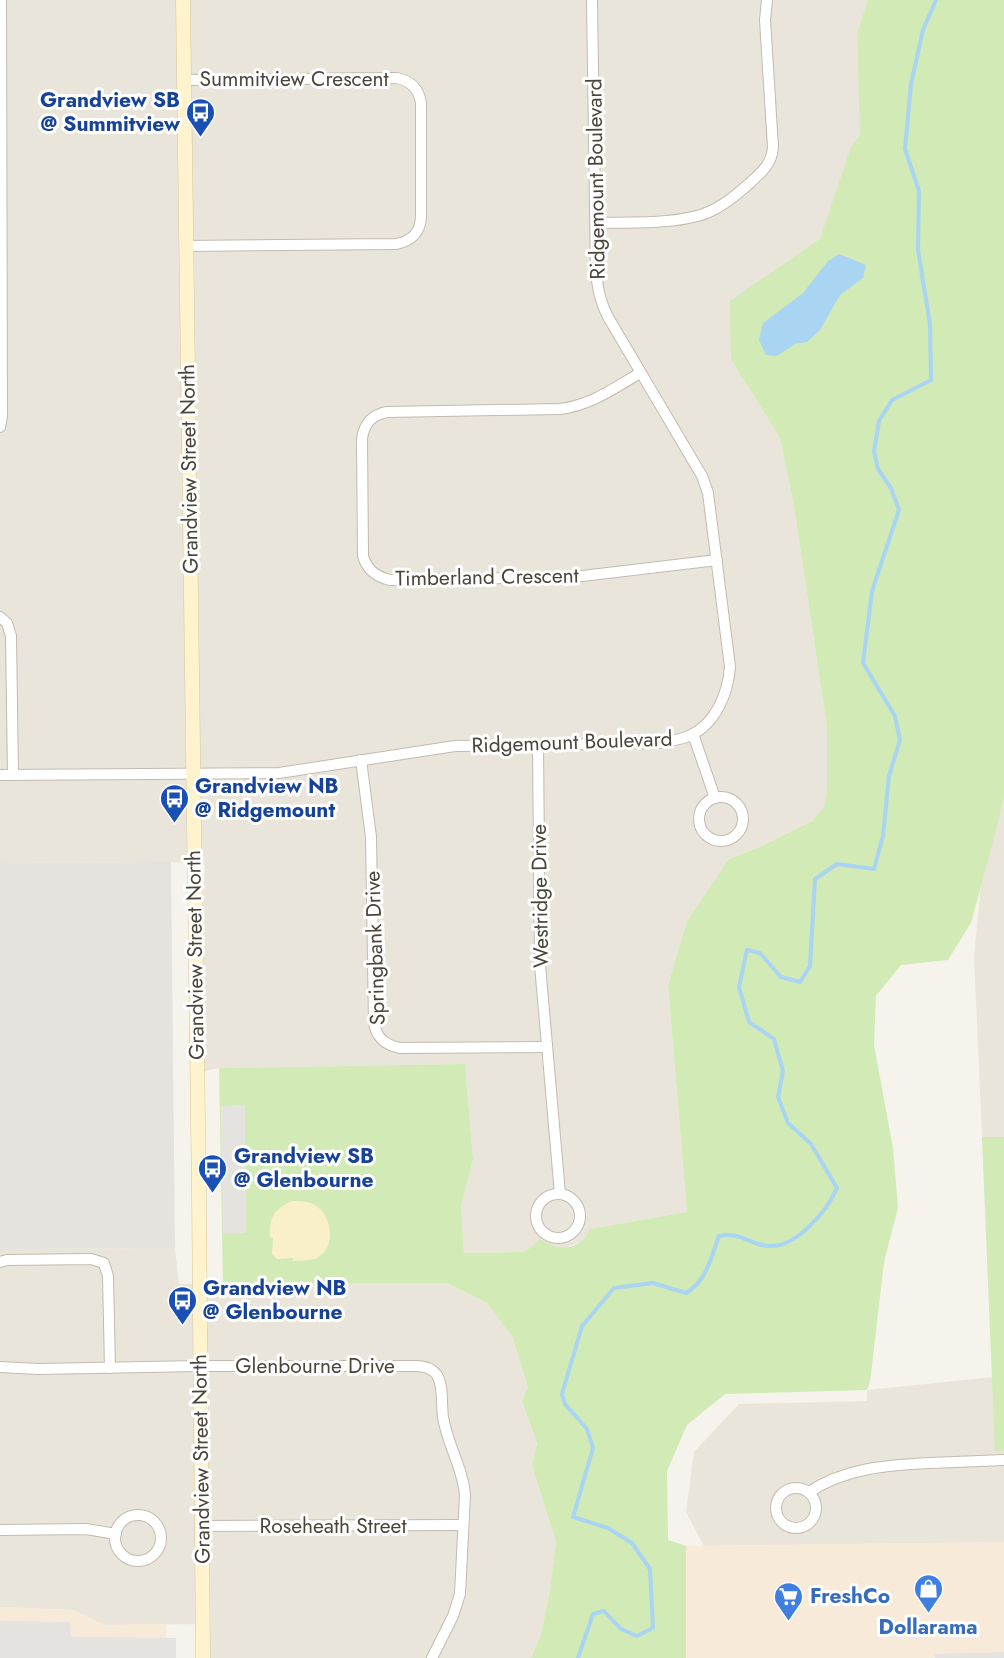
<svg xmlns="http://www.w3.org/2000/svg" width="1004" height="1658" viewBox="0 0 1004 1658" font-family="Jost,sans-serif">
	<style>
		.residential { fill: #eae5da }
		.commercial { fill: #f7ead8 }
		.industrial { fill: #e6e2dd }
		.green { fill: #d2eab5 }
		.sand { fill: #f9efc9 }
		.parking { fill: #e5e3e0 }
		.water { fill: #a9d4f2 }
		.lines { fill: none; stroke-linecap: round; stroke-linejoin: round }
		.stream { stroke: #a9d4f2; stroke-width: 4 }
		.street-casing { stroke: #c2bbae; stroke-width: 12 }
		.secondary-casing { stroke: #d6c79b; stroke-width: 15 }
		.street { stroke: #fff; stroke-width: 10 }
		.secondary { stroke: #fff3cd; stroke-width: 14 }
		.labels { text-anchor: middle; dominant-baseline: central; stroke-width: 6; stroke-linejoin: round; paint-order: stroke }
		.street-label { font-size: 21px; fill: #4b4439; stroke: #fff }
		.transit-label { font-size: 21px; font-weight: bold; fill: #164399; stroke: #fff; text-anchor: start }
		.shop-label { font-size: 21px; font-weight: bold; fill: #366cbe; stroke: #fff; text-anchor: start }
	</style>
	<rect width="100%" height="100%" fill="#f6f3ec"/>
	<g class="residential">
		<polygon points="0,0 872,0 857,34 863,209 731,359 780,438 794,506 827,727 827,793 824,807 812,821 762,846 729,859 687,921 668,985 687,1212 591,1229 582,1241 568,1247 558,1247 549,1245 540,1239 525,1252 464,1253 461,1206 473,1160 465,1064 219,1068 196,1073 196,1010 205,865 170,862 0,863"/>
		<polygon points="1004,643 1004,1542 704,1546 686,1512 694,1452 739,1404 867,1401 867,1390 993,1377 974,957"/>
		<polygon points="175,1248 179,1284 447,1283 487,1303 513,1338 525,1373 528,1387 522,1401 537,1443 532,1465 556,1542 550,1590 541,1634 531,1658 203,1658 203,1624 105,1625 72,1610 0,1607 0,1249"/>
	</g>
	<g class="commercial">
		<polygon points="1004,1542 1004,1658 686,1658 686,1546"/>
		<polygon points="0,1607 72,1610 105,1625 166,1624 167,1658 0,1658"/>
	</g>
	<polygon class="industrial" points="171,862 175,1248 0,1249 0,863"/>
	<g class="green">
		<path d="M868 0H1004V796L999 819 971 923 948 960 901 965 876 996 874 1045 893 1148 898 1208 884 1262 870 1382 867 1390 725 1394 687 1425 667 1471 668 1540 686 1546V1658H531L541 1634 550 1590 556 1542 532 1465 537 1443 522 1401 528 1387 513 1338 487 1303 447 1283 223 1284 219 1068 465 1064 473 1160 461 1206 464 1253 525 1252 540 1239C552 1247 569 1252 581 1241 585 1238 588 1233 590 1229L687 1212 668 985 687 921 729 859 762 846 812 821 824 807 827 793V727L794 506 780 438 731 359 730 301 820 239 851 147 860 136 857 34Z"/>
		<polygon points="982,1137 1004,1137 1004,1451 995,1452"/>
	</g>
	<path class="sand" d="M292 1201C300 1201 308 1201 315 1205 332 1215 337 1248 317 1258 311 1261 301 1260 293 1261V1258L277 1259 272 1254 273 1238 270 1237C269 1218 274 1209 292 1201Z"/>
	<g class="parking">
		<polygon points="245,1105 246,1233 223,1233 221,1106"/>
		<polygon points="0,1621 70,1622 71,1637 176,1638 176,1658 0,1658"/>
		<polygon points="1004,1652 1004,1658 935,1658 935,1654"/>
	</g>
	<polygon class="water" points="839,254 866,265 863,278 840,295 820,330 807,342 795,344 777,356 766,355 759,340 763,323 803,293 828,261"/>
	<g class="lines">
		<path class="stream" d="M578 1658 593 1614 604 1611 621 1629 637 1636 653 1628 650 1569 632 1543 608 1528 573 1517 593 1448 587 1429 565 1404 562 1394 582 1326 614 1288 653 1283 686 1293C707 1280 711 1258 719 1236 740 1231 750 1245 769 1246 796 1248 827 1211 837 1188L811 1144 788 1123 778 1097 783 1071 774 1039 749 1022 739 987 747 950 760 953 781 977 800 982 810 966 815 879 837 864 874 869 883 836 889 776 900 740 895 716 863 663 872 591 899 510 891 488 878 469 874 451 879 421 892 400 931 380 930 324 918 250 919 191 905 149 911 84 923 30 936 0"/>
		<defs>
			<g id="street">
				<path d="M184 80 397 78C411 81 419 89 421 103V217C420 233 412 241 396 244L186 246"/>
				<path d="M596 223C628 222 682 225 711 211 726 204 739 193 752 181 763 171 772 163 773 147L765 20 767 0"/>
				<path d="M640 373C614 388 590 406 559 409L387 412C371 415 364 424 362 439L363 556C367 570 376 577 390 580L574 577 717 560"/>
				<polyline points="0,427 2,416 1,0"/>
				<polyline points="0,617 7,623 11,636 13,775"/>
				<polyline points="693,734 715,798"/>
				<polyline points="538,745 540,965 560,1194"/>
				<path d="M361 760 371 837 374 1022C376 1038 385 1045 400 1048L547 1047"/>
				<path d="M0 775 279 773 455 746 659 743C670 741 681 740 691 735 716 723 728 693 730 667L708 493 702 476 608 317C600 302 598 289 596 273L592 0"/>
				<circle cx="721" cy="819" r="22"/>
				<circle cx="558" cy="1216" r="22"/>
				<polyline points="0,1262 7,1260 91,1259 104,1263 108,1276 110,1368"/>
				<path d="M0 1367 38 1369 200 1366H416C424 1366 432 1368 437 1375 444 1387 441 1404 443 1417 447 1444 463 1468 465 1495L460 1594 453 1616 432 1658"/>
				<circle cx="796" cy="1508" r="20"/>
				<path d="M809 1492C845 1468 888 1465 930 1463 954 1462 979 1461 1004 1460"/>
				<circle cx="138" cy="1538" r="23"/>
				<polyline points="203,1526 463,1525"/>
				<polyline points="0,1530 86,1529 116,1534"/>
			</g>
			<polyline id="secondary" points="183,0 199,1197 203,1658"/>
		</defs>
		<use href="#street" class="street-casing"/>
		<use href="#secondary" class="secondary-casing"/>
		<use href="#street" class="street"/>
		<use href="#secondary" class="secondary"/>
	</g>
	<defs>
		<symbol id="bus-pin" viewBox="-11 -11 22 30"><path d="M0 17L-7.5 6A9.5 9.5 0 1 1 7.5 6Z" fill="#1a4fb4" stroke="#fff"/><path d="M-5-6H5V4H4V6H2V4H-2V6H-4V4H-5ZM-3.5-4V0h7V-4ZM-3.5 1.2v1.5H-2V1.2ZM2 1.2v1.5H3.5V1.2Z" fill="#fff"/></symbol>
		<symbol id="shop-pin" viewBox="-11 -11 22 30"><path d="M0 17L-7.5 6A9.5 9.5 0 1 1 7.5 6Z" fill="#3f7fe0" stroke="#fff"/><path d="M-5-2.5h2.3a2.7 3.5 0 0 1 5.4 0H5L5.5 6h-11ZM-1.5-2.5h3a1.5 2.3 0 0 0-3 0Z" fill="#fff"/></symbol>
		<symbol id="supermarket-pin" viewBox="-11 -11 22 30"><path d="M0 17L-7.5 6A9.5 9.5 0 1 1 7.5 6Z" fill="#3f7fe0" stroke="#fff"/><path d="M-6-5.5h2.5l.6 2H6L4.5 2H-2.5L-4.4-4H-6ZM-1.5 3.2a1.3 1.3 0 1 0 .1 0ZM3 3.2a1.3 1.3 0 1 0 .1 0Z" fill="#fff"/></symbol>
	</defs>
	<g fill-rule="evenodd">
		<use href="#bus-pin" x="184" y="96" width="33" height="45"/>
		<use href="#bus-pin" x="158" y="782" width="33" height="45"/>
		<use href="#bus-pin" x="196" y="1152" width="33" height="45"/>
		<use href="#bus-pin" x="166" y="1284" width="33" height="45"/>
		<use href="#shop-pin" x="912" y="1572" width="33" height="45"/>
		<use href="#supermarket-pin" x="772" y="1580" width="33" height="45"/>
	</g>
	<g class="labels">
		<g class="street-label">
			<text x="294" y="79">Summitview Crescent</text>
			<text transform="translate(596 179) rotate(-91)">Ridgemount Boulevard</text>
			<text transform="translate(189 469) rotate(-91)">Grandview Street North</text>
			<text transform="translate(487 577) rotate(-1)">Timberland Crescent</text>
			<text transform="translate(572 742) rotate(-2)">Ridgemount Boulevard</text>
			<text transform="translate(540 896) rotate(-91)">Westridge Drive</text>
			<text transform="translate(375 948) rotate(-92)">Springbank Drive</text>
			<text transform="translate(195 955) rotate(-91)">Grandview Street North</text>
			<text x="315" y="1366">Glenbourne Drive</text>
			<text transform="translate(201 1459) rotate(-91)">Grandview Street North</text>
			<text x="333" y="1526">Roseheath Street</text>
		</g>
		<g class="transit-label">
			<text x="180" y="100" text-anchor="end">Grandview SB<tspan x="180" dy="24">@ Summitview</tspan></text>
			<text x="195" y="786">Grandview NB<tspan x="195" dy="24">@ Ridgemount</tspan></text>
			<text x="234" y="1156">Grandview SB<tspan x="234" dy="24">@ Glenbourne</tspan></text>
			<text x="203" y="1288">Grandview NB<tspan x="203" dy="24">@ Glenbourne</tspan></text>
		</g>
		<g class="shop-label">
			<text x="810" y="1596">FreshCo</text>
			<text x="928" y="1627" text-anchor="middle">Dollarama</text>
		</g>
	</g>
</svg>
